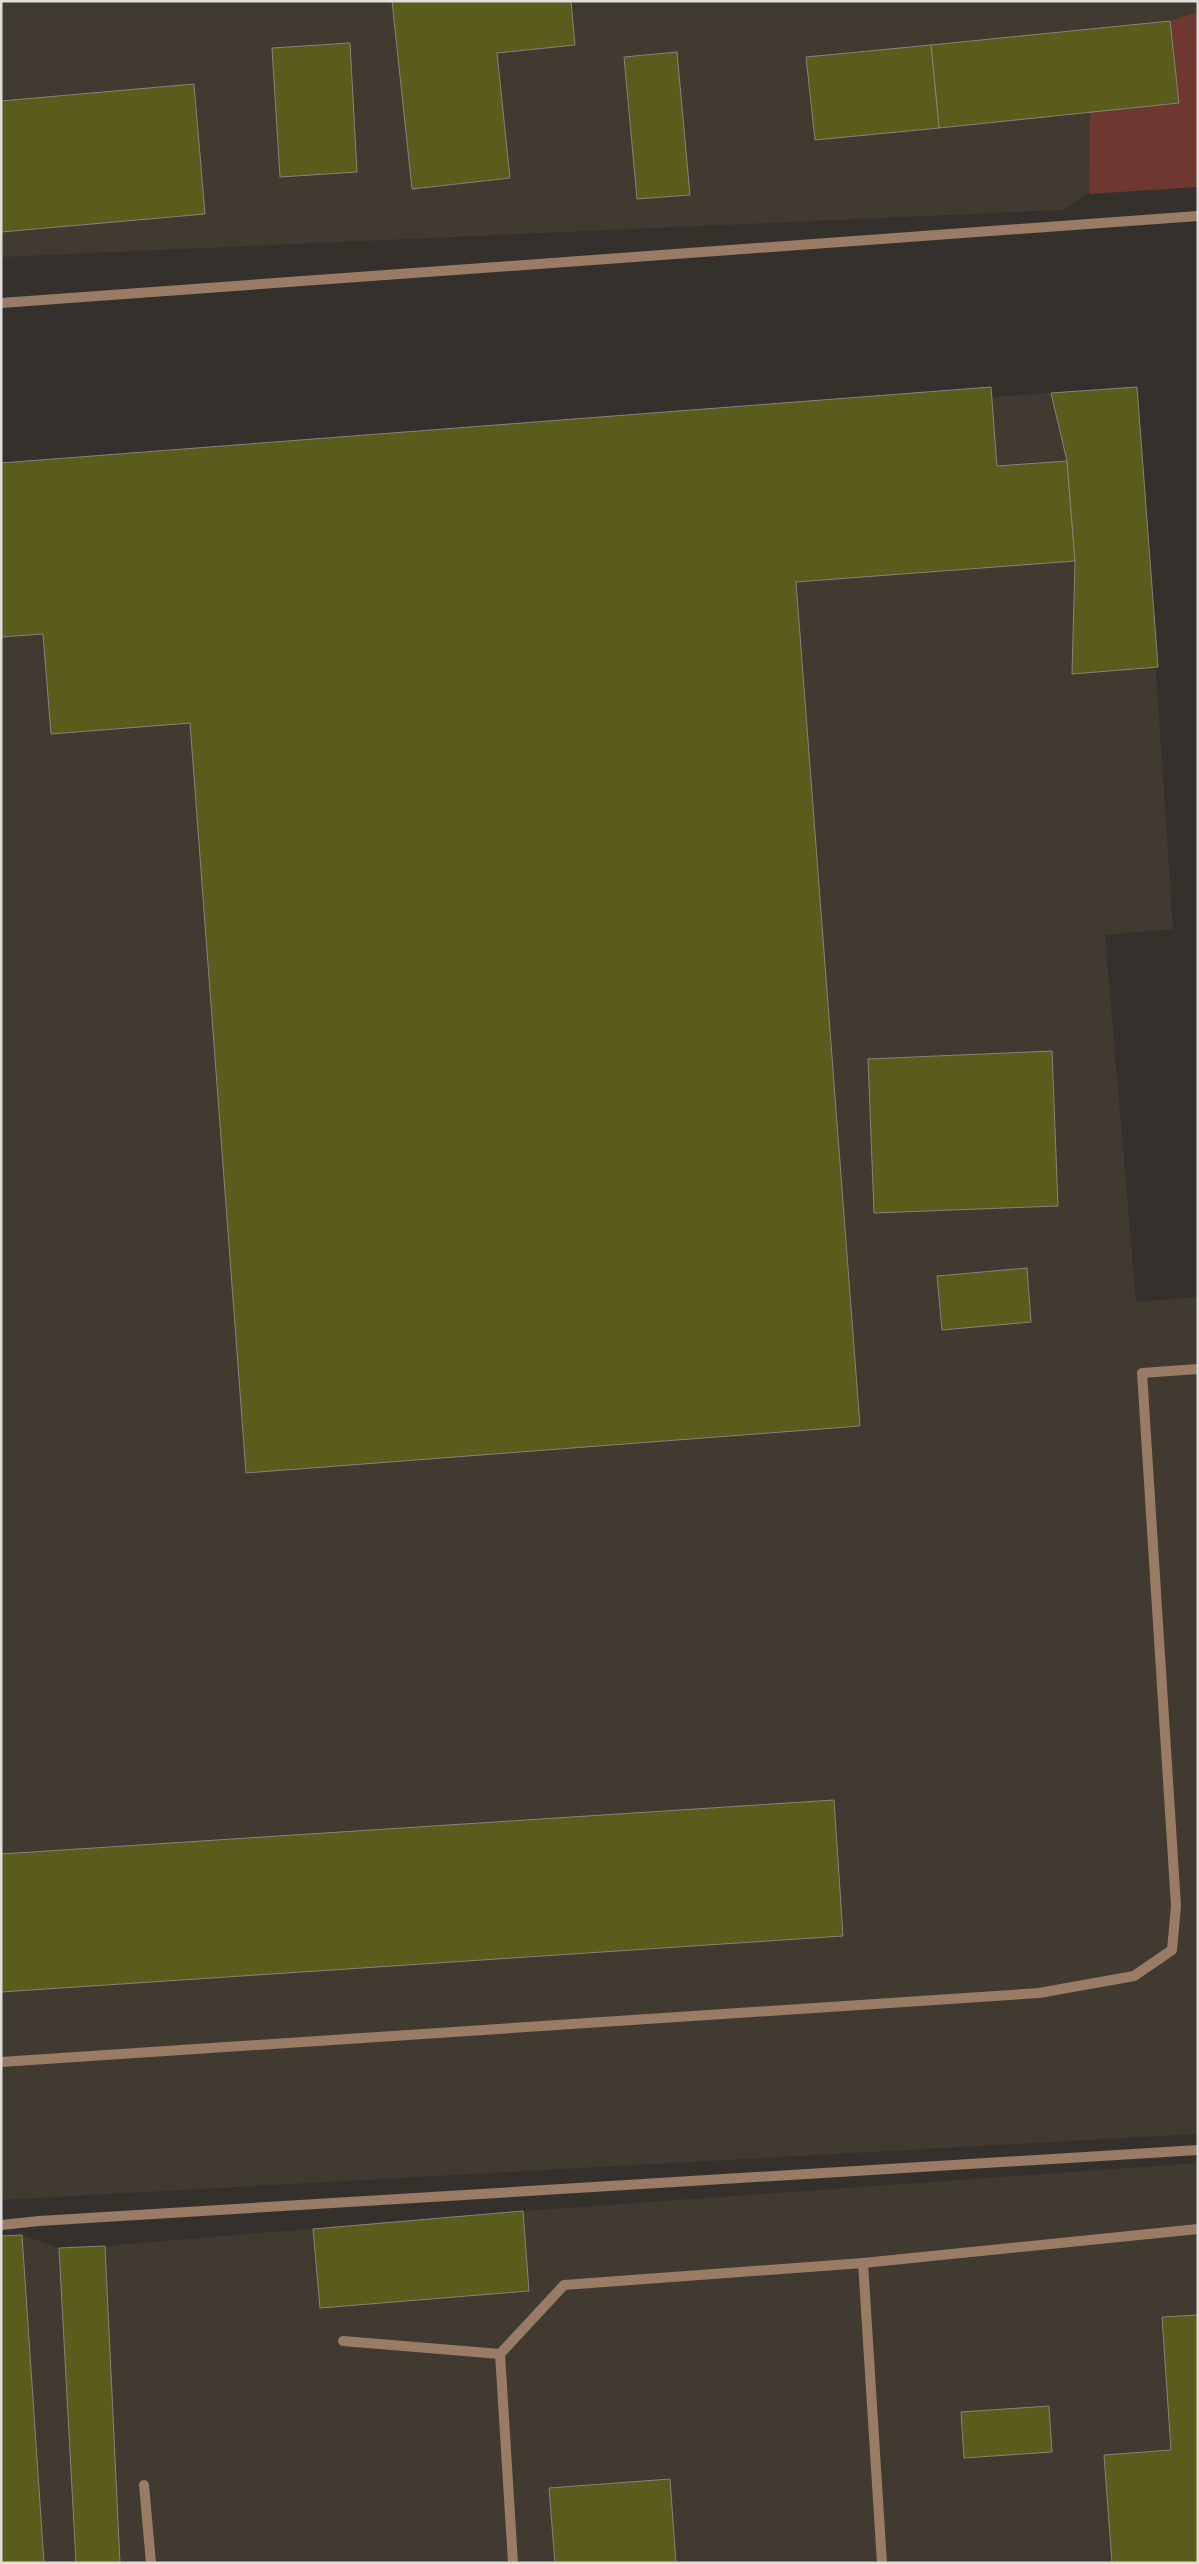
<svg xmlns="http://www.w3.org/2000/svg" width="1199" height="2564" viewBox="0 0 1199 2564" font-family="Manrope,sans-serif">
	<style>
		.built { fill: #403a30 }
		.green { fill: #6e3831 }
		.building { fill: #595c1a; stroke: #84847e }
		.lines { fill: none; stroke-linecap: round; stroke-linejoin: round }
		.service { stroke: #997b66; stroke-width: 10 }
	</style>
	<rect width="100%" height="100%" fill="#34312c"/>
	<g class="built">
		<polygon points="1,1 1198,1 1198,116 1063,210 1,257"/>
		<polygon points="1137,387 1173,929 1105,935 1136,1302 1198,1297 1198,2134 1,2200 1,466"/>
		<polygon points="1198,2163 1198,2563 1,2563 1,2236 22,2235 59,2248 105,2246 523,2211"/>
	</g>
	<polygon class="green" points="1198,12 1198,187 1089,194 1090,112 1178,103 1170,21"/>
	<g class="building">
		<polygon points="392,1 571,1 575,45 497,53 510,178 412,189"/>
		<polygon points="1170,21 1179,103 939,128 931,45"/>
		<polygon points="350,43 357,172 280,177 272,48"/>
		<polygon points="931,45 939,128 815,140 806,57"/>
		<polygon points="677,52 690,195 637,199 624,57"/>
		<polygon points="194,84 205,214 1,232 1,101"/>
		<polygon points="991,387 997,466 1067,461 1075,561 796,582 860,1426 246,1473 190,723 51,734 43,634 1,637 1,463"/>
		<polygon points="1137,387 1158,667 1072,674 1075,561 1067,461 1051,393"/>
		<polygon points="1052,1051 1058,1206 874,1213 868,1059"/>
		<polygon points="1027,1268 1031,1322 942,1330 937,1276"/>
		<polygon points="834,1800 843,1936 1,1992 1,1854"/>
		<polygon points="523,2211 529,2291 320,2308 313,2229"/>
		<polygon points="22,2235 44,2563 1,2563 1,2236"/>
		<polygon points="105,2246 120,2563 76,2563 59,2248"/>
		<polygon points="1198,2315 1198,2563 1112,2563 1104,2455 1171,2450 1162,2317"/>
		<polygon points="1049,2406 1052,2452 964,2458 961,2412"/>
		<polygon points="670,2479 676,2563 555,2563 549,2488"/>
	</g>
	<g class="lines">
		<g class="service">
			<polyline points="1,303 1198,216"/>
			<polyline points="1,2062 1039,1993 1134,1976 1172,1950 1176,1906 1142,1373 1198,1369"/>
			<polyline points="1,2225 39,2221 1198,2150"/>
			<polyline points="863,2263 1198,2229"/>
			<polyline points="343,2341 500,2354 513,2563"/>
			<polyline points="500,2354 564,2285 863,2263 882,2563"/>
			<polyline points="144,2485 151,2563"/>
		</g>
	</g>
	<rect width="1199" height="2564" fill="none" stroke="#e0dedb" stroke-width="5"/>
</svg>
